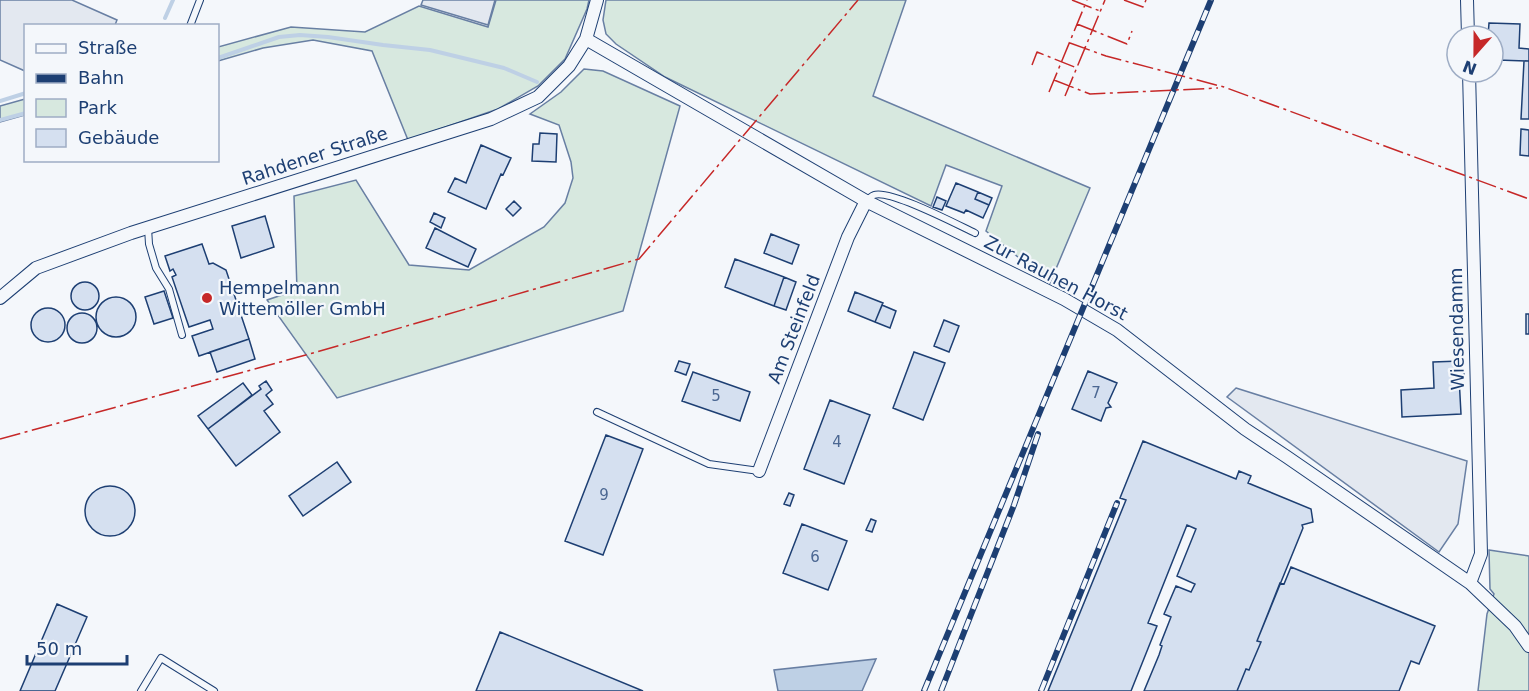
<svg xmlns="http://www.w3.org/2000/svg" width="1529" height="691" font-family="'DejaVu Sans',sans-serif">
  <rect width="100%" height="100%" fill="#f4f7fb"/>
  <path fill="#d7e8df" stroke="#687fa3" stroke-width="1.5" d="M496 0H589L587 9 565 59 538 86 498 109 408 140 372 51 313 40 263 48 218 61V47L291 27 365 32 419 6 488 27Z
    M606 0H906L873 96 1090 188 1050 283 986 231 1002 186 946 165 931 206 665 77 616 44 606 34 603 20Z
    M584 69 603 71 680 106 623 311 337 398 267 300 297 290 294 196 356 180 409 265 469 270 544 227 565 203 573 178 571 162 559 125 530 114 561 92Z
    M25 99V115L0 122V106Z
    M1489 550 1529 556V691H1478L1487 614 1494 594 1490 589Z"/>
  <path fill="#e3e8f0" stroke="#687fa3" stroke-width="1.5" d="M0 0H72L117 20 115 25 26 26 25 71 0 60Z
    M423 0H495L488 25 421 5Z
    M1236 388 1467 461 1458 524 1439 552 1227 397Z"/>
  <path fill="#bed0e5" stroke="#687fa3" stroke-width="1.5" d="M876 659 862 691H778L774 670Z"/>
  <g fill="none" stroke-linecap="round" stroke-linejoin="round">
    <path stroke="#bed0e5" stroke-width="4" d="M165 18 173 0
      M218 58 279 37 300 35 328 37 383 45 430 50 504 68 537 82
      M0 101 26 93
      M0 120 26 113"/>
  </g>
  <path fill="#d5e0f0" stroke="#1d3f73" stroke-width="1.5" d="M1489 23 1520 24 1519 48 1529 49V61L1498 60V68H1493V36H1488Z
    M1524 61H1529V119H1521Z
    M1521 129 1529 130V156L1520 155Z
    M540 133 557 134 556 162 532 161 533 144H539Z
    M481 145 511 158 503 175 501 174 486 209 448 192 455 178 466 183Z
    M956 183 978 192 975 199 989 205 983 218 966 210 964 213 946 206Z
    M978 192 992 198 989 205 975 199Z
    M937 197 946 201 942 210 933 207Z
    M514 201 521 208 513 216 506 209Z
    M434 213 445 218 441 228 430 222Z
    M265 216 274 247 241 258 232 226Z
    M435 228 476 249 468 267 426 248Z
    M771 234 799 245 792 264 764 253Z
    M202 244 209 264 213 263 226 270 249 339 199 356 192 336 213 329 210 320 189 327 172 277 176 275 173 269 170 271 165 256Z
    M735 259 784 277 774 306 725 287Z
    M784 277 796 282 786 310 774 306Z
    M71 296a14 14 0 1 1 28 0a14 14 0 1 1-28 0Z
    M164 291 173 318 154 324 145 297Z
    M855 292 883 303 875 322 848 311Z
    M96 317a20 20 0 1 1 40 0a20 20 0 1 1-40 0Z
    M882 305 896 311 890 328 875 322Z
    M31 325a17 17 0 1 1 34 0a17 17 0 1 1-34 0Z
    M67 328a15 15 0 1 1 30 0a15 15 0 1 1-30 0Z
    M1526 314H1529V334H1526Z
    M944 320 959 326 949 352 934 346Z
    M249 339 255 359 217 372 210 352Z
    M914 352 945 363 923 420 893 408Z
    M679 361 690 364 686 375 675 371Z
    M1460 361V371H1464V377H1459L1461 414 1402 417 1401 390 1434 388 1433 362Z
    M1088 371 1117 383 1108 403 1111 407 1106 408 1101 421 1072 409Z
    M693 372 750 392 740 421 682 401Z
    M266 381 272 390 266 395 273 404 264 411 280 432 236 466 208 429 261 389 259 386Z
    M243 383 252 395 208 429 198 416Z
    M830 400 870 415 844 484 804 469Z
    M606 435 643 449 603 555 565 541Z
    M1143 441 1236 479 1239 471 1251 476 1248 483 1311 509 1313 522 1302 525 1303 528 1257 641 1261 642 1249 670 1246 669 1237 691H1144L1159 655 1162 646 1160 645 1171 617 1164 614 1176 586 1191 592 1195 584 1177 576 1196 529 1187 525 1148 623 1157 626 1131 691H1048L1126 500 1120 498Z
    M337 462 351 482 303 516 289 496Z
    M85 511a25 25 0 1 1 50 0a25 25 0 1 1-50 0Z
    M789 493 794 495 790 506 784 504Z
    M871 519 876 521 872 532 866 530Z
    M802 524 847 541 828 590 783 573Z
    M1291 567 1435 626 1419 664 1411 661 1399 691H1237L1246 669 1249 670 1261 642 1257 641 1280 583 1284 584Z
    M57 604 87 617 55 691H20Z
    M500 632 643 691H476Z"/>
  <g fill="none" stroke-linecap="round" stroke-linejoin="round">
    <g stroke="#1d3f73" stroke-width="8">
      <path id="lane" d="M190 26 200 0
        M866 200C869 199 871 196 874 195 890 189 958 225 975 233
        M148 228 149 244 156 268 169 289 182 335
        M597 412 709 464 759 471
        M141 691 161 658 214 691"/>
    </g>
    <g stroke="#1d3f73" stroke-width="14">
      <path id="street" d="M1467 0 1468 36
        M586 39 866 201 1064 299 1117 330 1245 429 1287 457 1470 583 1515 626 1529 646
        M1469 72 1481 554 1470 583
        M0 298 36 268 131 233 491 119 538 97 569 66 586 39 597 0
        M759 471 848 237 866 201"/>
    </g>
    <use href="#lane" stroke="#f4f7fb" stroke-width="6"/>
    <use href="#street" stroke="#f4f7fb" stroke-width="12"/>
    <g stroke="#1d3f73" stroke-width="6">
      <path id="rail" d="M924 691 1211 0
        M941 691 1014 505 1038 434
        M1041 691 1117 503"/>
    </g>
    <use href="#rail" stroke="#f4f7fb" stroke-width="4" stroke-dasharray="11" stroke-linecap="butt"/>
    <path stroke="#c62828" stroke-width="1.5" stroke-dasharray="21 4.5 3 4.5" stroke-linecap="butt" d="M1072 0 1100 11
      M1124 0 1143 7 1146 0
      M1077 24 1127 44 1132 31
      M1070 43 1106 56 1224 87 1529 199
      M1032 65 1037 52 1077 68
      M1054 80 1090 94 1218 88
      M1049 92 1087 0
      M1065 96 1105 0
      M0 439 313 353 639 259 858 0"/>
  </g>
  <circle fill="#c62828" stroke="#f4f7fb" stroke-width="2" cx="207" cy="298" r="6"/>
  <g text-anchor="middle" stroke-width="4.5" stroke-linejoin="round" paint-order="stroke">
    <g font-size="15" fill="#4b6792">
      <text x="1096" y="398">7</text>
      <text x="716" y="401">5</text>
      <text x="837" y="447">4</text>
      <text x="604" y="500">9</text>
      <text x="815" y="562">6</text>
    </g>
    <g font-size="18" fill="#1d3f73" stroke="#f4f7fb">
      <text transform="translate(315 156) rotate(-18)" y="6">Rahdener Straße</text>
      <text transform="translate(1056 278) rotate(28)" y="6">Zur Rauhen Horst</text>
      <text transform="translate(794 329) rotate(-69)" y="6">Am Steinfeld</text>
      <text transform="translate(1457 329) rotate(-91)" y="6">Wiesendamm</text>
    </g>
    <g font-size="18" fill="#1d3f73" stroke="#f4f7fb" text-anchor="start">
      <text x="219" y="294">Hempelmann<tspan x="219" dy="21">Wittemöller GmbH</tspan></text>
    </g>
  </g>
  <rect x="24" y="24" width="195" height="138" fill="#f4f7fb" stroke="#9eadc5" stroke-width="1.5"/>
  <rect x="36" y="44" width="30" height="9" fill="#f4f7fb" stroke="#9eadc5" stroke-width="1.5"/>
  <text x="78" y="54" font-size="18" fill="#1d3f73">Straße</text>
  <rect x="36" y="74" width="30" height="9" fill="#1d3f73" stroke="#9eadc5" stroke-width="1.5"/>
  <text x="78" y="84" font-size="18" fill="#1d3f73">Bahn</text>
  <rect x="36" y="99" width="30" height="18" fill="#d7e8df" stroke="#9eadc5" stroke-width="1.5"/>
  <text x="78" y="114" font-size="18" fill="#1d3f73">Park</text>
  <rect x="36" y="129" width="30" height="18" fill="#d5e0f0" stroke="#9eadc5" stroke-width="1.5"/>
  <text x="78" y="144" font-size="18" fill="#1d3f73">Gebäude</text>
  <g transform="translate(1475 54) rotate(201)"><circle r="28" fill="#f4f7fb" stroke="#9eadc5" stroke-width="1.5"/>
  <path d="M0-4.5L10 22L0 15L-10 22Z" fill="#c62828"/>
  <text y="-9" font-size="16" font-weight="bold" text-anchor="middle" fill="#1d3f73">N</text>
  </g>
  <path d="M27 655v9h100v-9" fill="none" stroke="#1d3f73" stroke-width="3"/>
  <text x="36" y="655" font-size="18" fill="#1d3f73" stroke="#f4f7fb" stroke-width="4.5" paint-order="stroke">50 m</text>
</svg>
